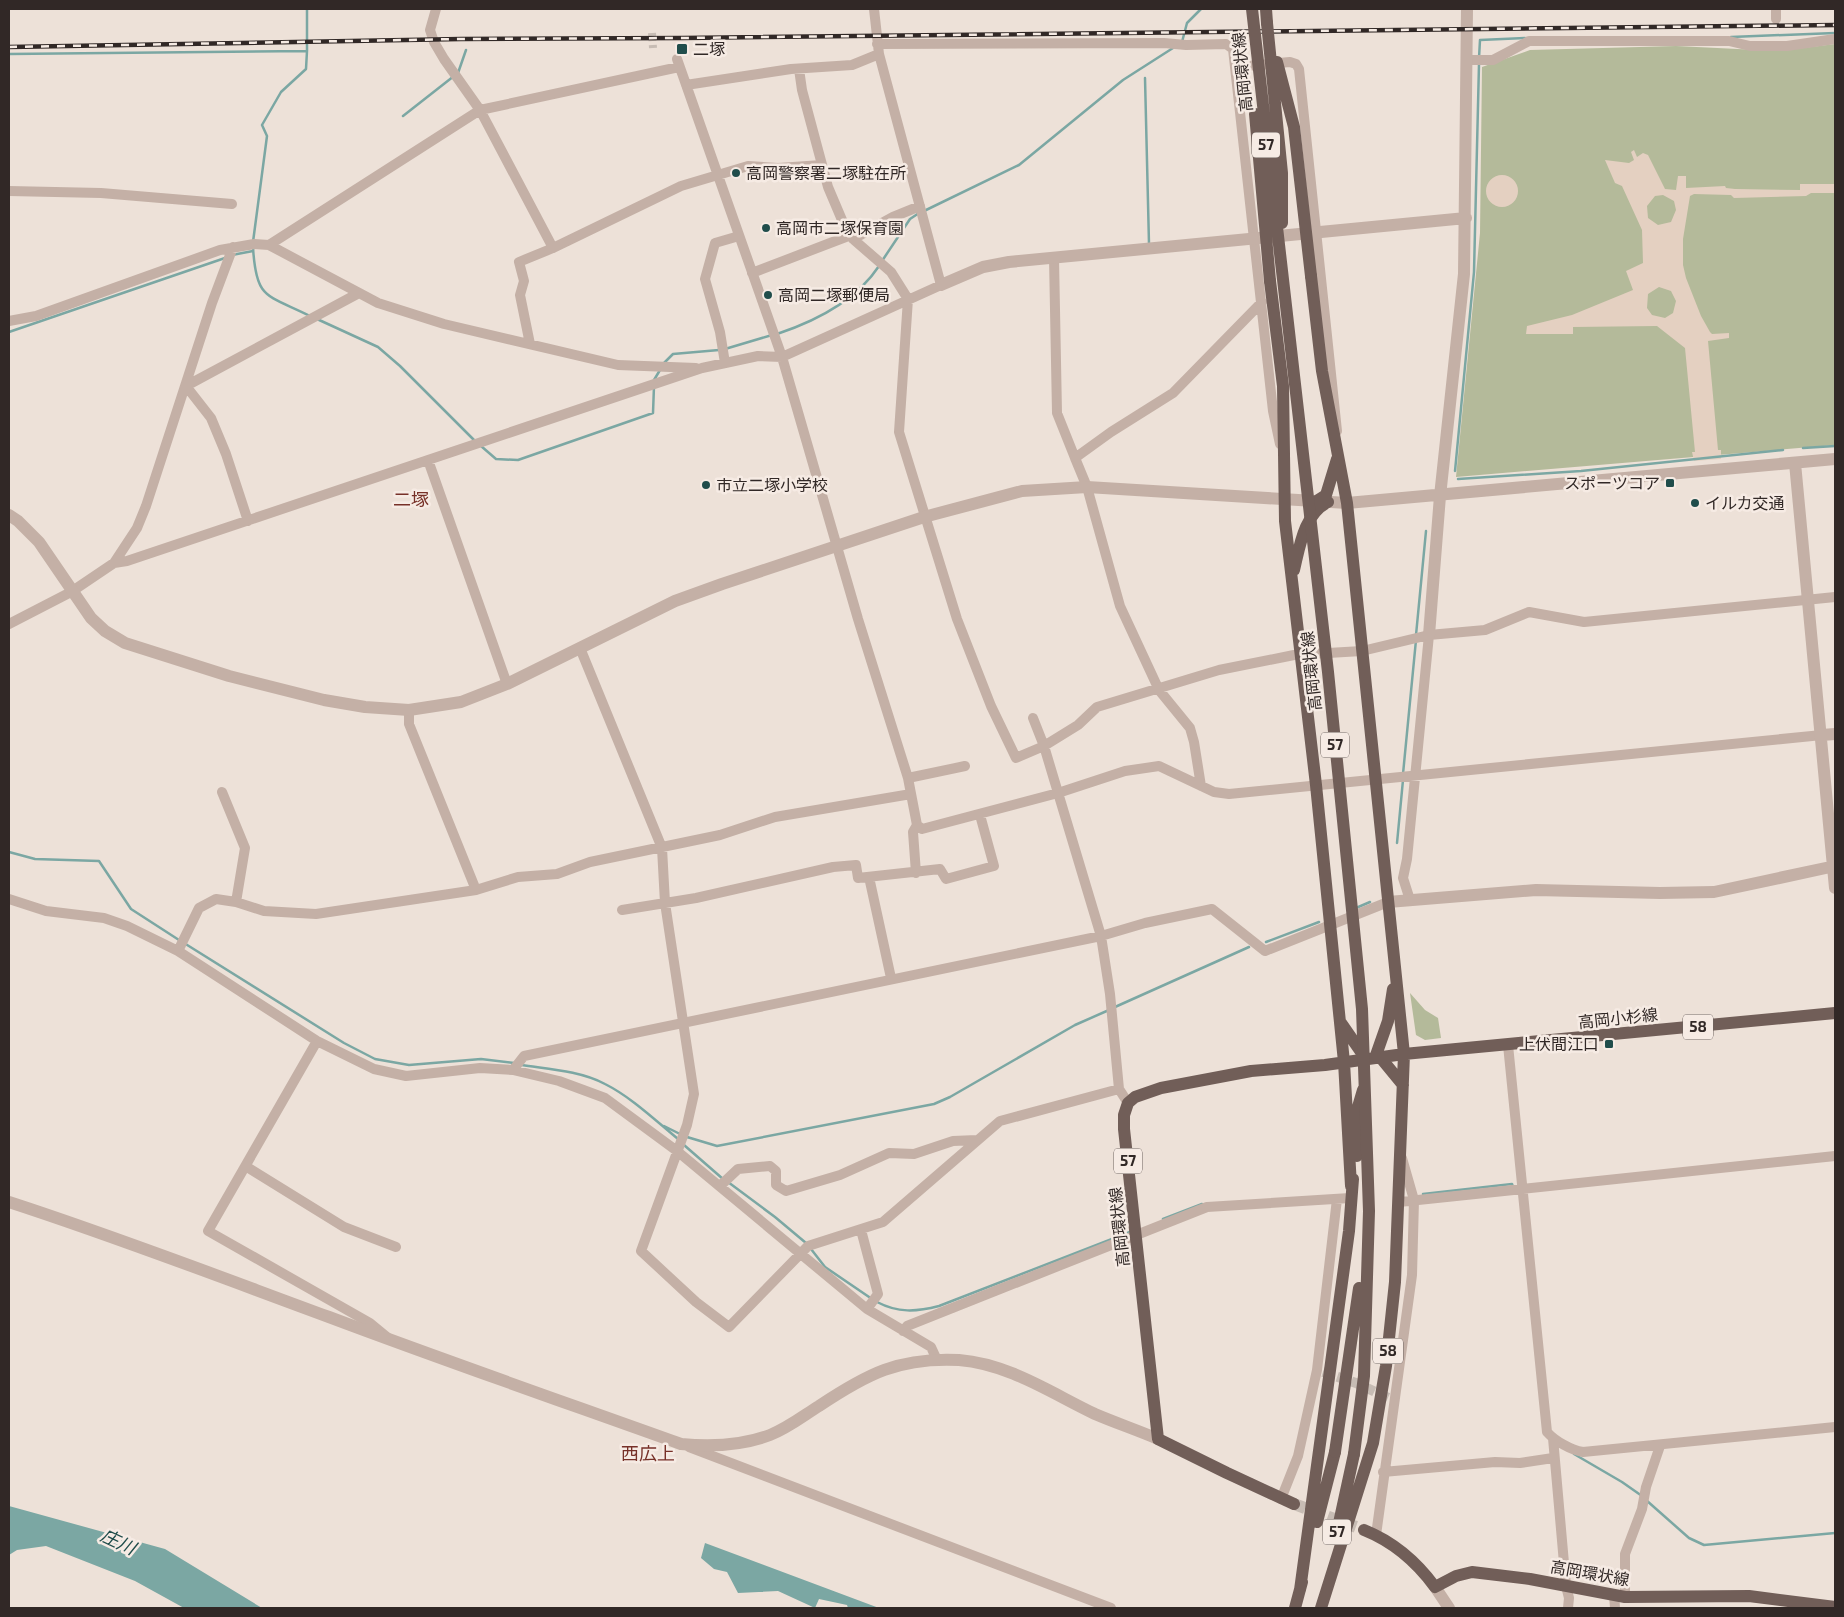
<svg xmlns="http://www.w3.org/2000/svg" width="1844" height="1617" font-family="'Exo 2','Noto Sans JP',sans-serif">
  <rect width="100%" height="100%" fill="#ede1d8"/>
  <path fill="#b4ba9a" d="M1835 44V445L1456 477 1480 233 1482 67 1530 50 1676 46 1779 51Z
    M1410 993 1425 1010 1438 1018 1441 1038 1425 1040 1416 1035Z"/>
  <path fill="#e4d0c1" fill-rule="evenodd" d="M1634 150 1637 157 1643 153 1648 155 1665 189 1676 190 1678 176H1686V188L1725 186 1726 188 1735 189 1800 190V184H1835V193H1811L1806 196 1734 198 1731 195 1694 194 1690 196 1683 239V265L1686 278 1701 316 1710 332 1712 334 1729 333V338L1708 341 1718 450H1721V459L1694 461 1692 452H1695L1685 348 1657 326 1573 327V334H1526L1527 326 1572 315 1633 290 1626 271 1643 263 1642 230 1622 186 1615 183 1605 160 1629 163 1634 160 1631 152ZM1663 195 1674 201 1676 210 1671 222 1658 225 1648 218 1647 206 1655 196ZM1659 287 1671 291 1676 301 1673 313 1665 318 1652 315 1647 308 1648 294Z
    M1486 191a16 16 0 1 1 32 0a16 16 0 1 1-32 0Z"/>
  <path fill="#7ba7a3" d="M9 1506 165 1549 262 1608H184L135 1581 46 1546 17 1550 9 1555Z
    M705 1543 879 1608H848L847 1605 819 1599 815 1608 778 1591 738 1593 727 1572 714 1569 701 1558Z"/>
  <g fill="none" stroke-linecap="round" stroke-linejoin="round">
    <path stroke="#7ba7a3" stroke-width="2.5" d="M307 9V51
      M1731 37 1835 33
      M1182 42 1187 23 1201 9
      M9 54 307 51 306 69 281 92 262 125 267 136 253 242
      M1479 58 1480 40 1525 38
      M458 73 466 50
      M1145 78 1149 244
      M403 116 454 76
      M924 211 1019 165 1123 80 1173 48
      M253 247C256 300 266 294 310 316
      M232 255 253 251
      M882 261 910 219 919 213
      M317 319 378 347 400 366 475 441
      M9 332 225 258
      M777 334C816 321 856 301 879 266
      M725 349 772 335
      M664 363 673 354 719 350
      M654 380 660 370
      M481 446 496 459 518 460 653 413 654 386
      M1803 448 1835 446
      M1455 471 1474 272 1479 64
      M1458 479 1581 471 1783 450
      M1416 635 1426 531
      M1403 774 1416 640
      M1397 843 1403 780
      M9 852 35 859 99 861 131 909 179 940
      M1356 908 1370 902
      M1266 942 1319 922
      M184 943 344 1043 375 1059 409 1065 481 1059 514 1063
      M1115 1007 1249 947
      M522 1065C548 1069 581 1071 605 1084 631 1097 655 1120 678 1139
      M664 1126 682 1135
      M687 1137 717 1146 934 1104 950 1097 1075 1025 1109 1010
      M684 1145 723 1179
      M728 1182 775 1217 806 1243
      M1423 1194 1512 1184 1513 1187
      M1163 1219 1202 1204
      M811 1249 825 1267 872 1299
      M877 1302C898 1313 916 1312 939 1306L1130 1232
      M1574 1454 1622 1482 1642 1496
      M1646 1500 1689 1538 1704 1545 1835 1533"/>
    <path stroke="#c7bcb4" stroke-width="8" stroke-dasharray="8 4" stroke-linecap="butt" d="M652 33 653 48"/>
    <path stroke="#c7bcb4" stroke-width="10" stroke-dasharray="10 5" stroke-linecap="butt" d="M1323 1372 1356 1383 1395 1401"/>
    <path stroke="#c7bcb4" stroke-width="12" stroke-dasharray="12 6" stroke-linecap="butt" d="M1294 1504 1364 1530"/>
    <path stroke="#c4b0a6" stroke-width="10" d="M436 9 430 30 434 42 444 59 480 110 553 248
      M1776 9V19
      M877 44 1164 43 1186 45 1226 44 1233 49 1273 411 1280 444
      M677 59 782 357 858 619 908 778 917 825 922 829 1058 793 1125 771 1159 766 1214 792 1229 794 1822 735
      M1468 60H1493L1529 41H1729L1750 46H1787L1835 39
      M1236 67 1290 62 1296 64 1299 69 1337 431
      M799 69 802 90 828 187 842 220 853 239 891 272 908 299 899 432 957 619 991 706 1016 758 1044 746 1078 725 1097 707 1219 670 1294 655 1362 651 1429 635 1485 630 1529 612 1584 622 1835 597
      M686 85 791 69 852 65 879 54
      M9 191 101 193 232 204
      M853 239 893 217 920 206
      M269 245 480 110 679 67
      M1054 258 1057 413 1075 458
      M752 273 851 235
      M9 321 36 316 220 250 254 244 269 245 378 303 444 324 618 365 696 368
      M530 344 520 295 524 281 519 262 553 248 681 186 748 166 778 168 822 165
      M725 363 720 332 705 279 715 243 739 236
      M428 460 507 684
      M248 521 226 454 211 418 186 386 359 293
      M114 563 137 528 146 506 212 303 233 247
      M9 624 71 592 114 563 127 561 702 368 758 356 782 357 941 285 879 54 874 9
      M580 648 662 848 665 903 694 1094 687 1125 641 1251 696 1302 729 1327 808 1246 883 1222 1000 1121 1119 1089
      M409 710V724L476 890
      M1033 718 1044 746 1101 936 1110 994 1119 1089 1128 1103
      M908 778 965 766
      M1201 786 1194 742 1190 728 1159 690 1120 606 1087 487 1075 458 1111 432 1173 393 1262 302
      M222 792 245 848 236 902
      M916 873 913 832 917 825
      M869 877 891 978
      M9 899 46 911 104 918 127 926 178 951 317 1041 374 1069 406 1076 480 1068 513 1070 559 1081 605 1098 677 1151 867 1309 931 1347 937 1360
      M1410 900 1403 878 1407 859 1429 635
      M622 910 696 898 833 867 856 865 858 878 940 869 946 879 994 866 980 815
      M178 951 199 908 216 899 236 902 264 911 316 914 476 890 518 877 557 874 590 862 720 835 775 817 911 794
      M317 1041 208 1231 370 1323 387 1337
      M1508 1045 1547 1432C1555 1441 1571 1450 1583 1452L1835 1427
      M513 1070 524 1056 1101 936 1145 923 1212 909 1265 951 1388 902
      M247 1167 344 1227 396 1247
      M720 1186 738 1169 770 1166 776 1171V1185L786 1191 840 1175 889 1153 914 1154 953 1141 977 1140
      M1399 1202 1835 1156
      M861 1230 878 1294 867 1309
      M903 1331 907 1326 1207 1207 1350 1198
      M1553 1438 1566 1586 1569 1598 1568 1608
      M689 1447 1111 1608
      M1383 1472 1495 1462 1520 1463 1553 1458
      M1281 1499 1298 1456 1317 1370 1337 1199
      M1376 1535 1412 1275 1414 1200 1402 1158
      M1614 1595 1615 1608
      M1625 1597V1554L1642 1509 1646 1487 1660 1446"/>
    <path stroke="#c4b0a6" stroke-width="12" d="M941 285 983 267 1009 262 1466 218
      M1795 463 1835 888
      M9 515 18 521 39 542 91 618 105 631 125 643 229 676 324 700 365 707 409 710 461 702 507 684 675 601 722 584 924 517 1022 491 1087 487 1347 503 1835 459
      M1429 635 1440 496 1464 274 1467 9
      M1822 735 1835 734
      M1388 902 1536 890 1660 893 1714 892 1835 866
      M9 1202C117 1237 223 1278 329 1317 446 1361 564 1402 681 1444 712 1447 741 1446 770 1435 788 1428 803 1416 819 1406 867 1374 899 1357 959 1360 1009 1364 1051 1393 1095 1414 1116 1423 1137 1430 1158 1439
      M1435 1587 1449 1608"/>
    <path stroke="#715e58" stroke-width="12" d="M1266 9 1267 23
      M1311 276 1322 371 1347 503 1404 1054 1395 1282 1386 1366 1373 1443 1321 1608
      M1270 281 1283 386 1285 521 1316 785 1344 1062 1351 1186
      M1315 502 1326 495 1337 459
      M1294 570C1300 545 1304 514 1328 502
      M1341 1023 1366 1059
      M1380 1057 1403 1085
      M1375 1058 1388 1021 1393 989
      M1357 1156 1358 1107 1363 1090
      M1294 1504 1227 1473 1158 1439 1124 1129V1115L1128 1103 1135 1097 1161 1088 1251 1071 1325 1065 1404 1054 1835 1013
      M1317 1522 1335 1452
      M1339 1523 1354 1454
      M1364 1530C1394 1542 1416 1561 1435 1587L1456 1576 1472 1572 1530 1579 1625 1597 1749 1596 1835 1607
      M1300 1590 1349 1231 1353 1179
      M1295 1608 1302 1582"/>
    <g stroke="#312826" stroke-width="4.5">
      <path id="rail" d="M9 47 461 39 683 38 1835 25"/>
    </g>
    <use href="#rail" stroke="#f6ebe4" stroke-width="2.5" stroke-dasharray="8" stroke-linecap="butt"/>
    <path stroke="#715e58" stroke-width="12" d="M1252 9 1328 672 1362 1009 1369 1211 1364 1376 1354 1454
      M1267 23 1282 173V223
      M1277 62 1294 127 1311 276
      M1255 114 1270 281
      M1335 1452 1359 1288"/>
  </g>
  <g fill="#204d4b" stroke="#f6ebe4" stroke-width="2">
    <rect x="676" y="43" width="12" height="12" rx="2.5"/>
    <circle cx="736" cy="173" r="5"/>
    <circle cx="766" cy="228" r="5"/>
    <circle cx="768" cy="295" r="5"/>
    <rect x="1665" y="478" width="10" height="10" rx="2.5"/>
    <circle cx="706" cy="485" r="5"/>
    <circle cx="1695" cy="503" r="5"/>
    <rect x="1604" y="1039" width="10" height="10" rx="2.5"/>
  </g>
  <g text-anchor="middle" stroke-width="5" stroke-linejoin="round" paint-order="stroke">
    <g fill="#f6ebe4" stroke="#6c625f" stroke-width="1">
      <rect x="1252" y="132.5" width="28" height="25" rx="4"/>
      <rect x="1321" y="732.5" width="28" height="25" rx="4"/>
      <rect x="1683" y="1014.5" width="30" height="25" rx="4"/>
      <rect x="1114" y="1148.5" width="28" height="25" rx="4"/>
      <rect x="1373" y="1338.5" width="30" height="25" rx="4"/>
      <rect x="1323" y="1519.5" width="28" height="25" rx="4"/>
    </g>
    <g font-size="15" font-weight="bold" fill="#312826">
      <text x="1266" y="150">57</text>
      <text x="1335" y="750">57</text>
      <text x="1698" y="1032">58</text>
      <text x="1128" y="1166">57</text>
      <text x="1388" y="1356">58</text>
      <text x="1337" y="1537">57</text>
    </g>
    <g font-size="16" fill="#312826" stroke="#f6ebe4" text-anchor="start">
      <text x="693" y="55">二塚</text>
      <text x="746" y="179">高岡警察署二塚駐在所</text>
      <text x="776" y="234">高岡市二塚保育園</text>
      <text x="778" y="301">高岡二塚郵便局</text>
      <text x="1660" y="489" text-anchor="end">スポーツコア</text>
      <text x="716" y="491">市立二塚小学校</text>
      <text x="1705" y="509">イルカ交通</text>
      <text x="1599" y="1050" text-anchor="end">上伏間江口</text>
    </g>
    <g font-size="16" fill="#312826" stroke="#f6ebe4">
      <text transform="translate(1242 72) rotate(-96)" y="6">高岡環状線</text>
      <text transform="translate(1311 671) rotate(-96)" y="6">高岡環状線</text>
      <text transform="translate(1618 1018) rotate(-6)" y="6">高岡小杉線</text>
      <text transform="translate(1119 1227) rotate(-96)" y="6">高岡環状線</text>
      <text transform="translate(1590 1573) rotate(10)" y="6">高岡環状線</text>
    </g>
    <g font-size="18" fill="#773128" stroke="#f6ebe4">
      <text x="411" y="506">二塚</text>
      <text x="648" y="1460">西広上</text>
    </g>
    <g font-size="18" font-style="italic" fill="#204d4b" stroke="#f6ebe4">
      <text transform="translate(118 1542) rotate(25)" y="6">庄川</text>
    </g>
  </g>
  <rect width="1844" height="1617" fill="none" stroke="#312826" stroke-width="20"/>
</svg>
